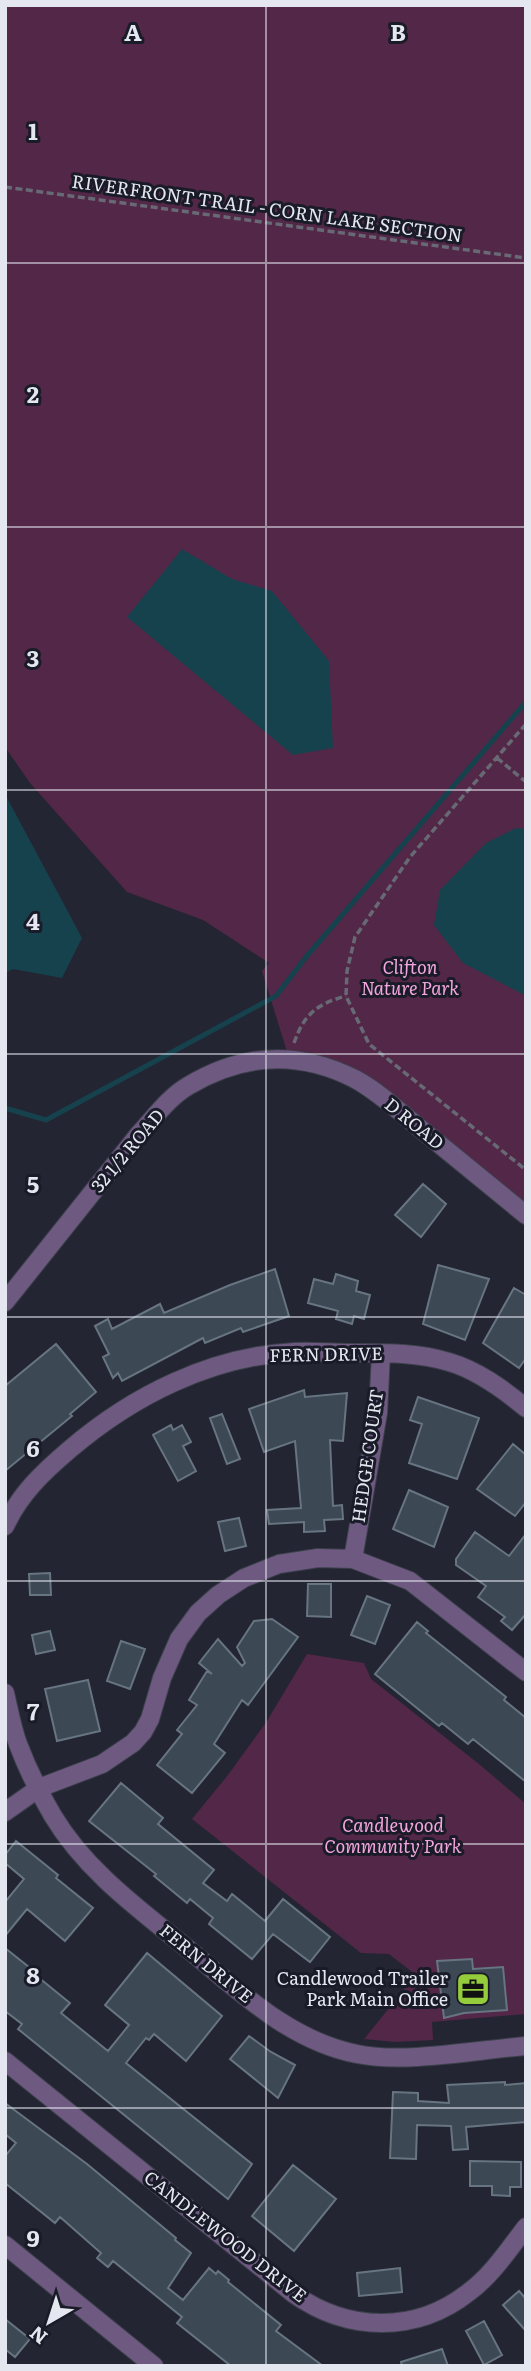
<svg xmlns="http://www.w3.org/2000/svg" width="531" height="2371" font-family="Literata,serif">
  <rect width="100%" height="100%" fill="#232532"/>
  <path fill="#532747" d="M5 5H526V1215L384 1100 289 1058 262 971 269 963 203 920 127 892 30 783 5 747Z
    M307 1654 364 1663 371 1679 479 1764 526 1804V2014L432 2022 433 2040 395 2042 364 2039 416 1975 389 1954 361 1953 192 1819 228 1775 267 1721Z"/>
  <path fill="#16424e" d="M182 549 232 579 272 591 329 661 333 748 293 755 127 617Z
    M5 794 82 938 62 978 13 969 5 973Z
    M516 828 526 829V996L463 963 434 925 440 890 486 843Z"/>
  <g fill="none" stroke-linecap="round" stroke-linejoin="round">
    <path stroke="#16424e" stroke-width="5" d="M5 1108 46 1120 276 996 306 957 526 702"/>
  </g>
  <path fill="#3c4854" stroke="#677481" stroke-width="2" d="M423 1184 446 1204 421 1237 395 1215Z
    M438 1265 489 1279 465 1340 423 1324Z
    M275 1269 289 1316 243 1332 241 1328 205 1343 203 1338 122 1381 118 1373 113 1378 103 1357 109 1354 95 1326 108 1319 112 1329 160 1304 164 1313 230 1285Z
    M336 1274 358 1281 356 1291 370 1295 364 1319 354 1316 352 1324 336 1319 338 1311 308 1303 314 1279 333 1284Z
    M514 1288 526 1295V1358L519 1368 483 1343Z
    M56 1344 96 1392 70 1414 72 1416 5 1471V1386Z
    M304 1390 305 1397 347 1393 343 1441 330 1440 333 1506 342 1505 343 1519 324 1520 325 1531 304 1532V1522L269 1524 267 1510 301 1508 295 1441 264 1452 249 1409Z
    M418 1397 479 1418 457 1479 409 1463 422 1424 410 1420Z
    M222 1414 240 1459 227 1464 210 1418Z
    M171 1425 173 1430 182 1425 191 1442 183 1446 196 1471 178 1481 153 1435Z
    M513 1444 526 1455V1502L515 1516 477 1489Z
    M409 1490 448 1507 434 1547 393 1529Z
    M239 1518 246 1546 225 1551 218 1522Z
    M475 1532 509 1556 526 1534V1614L512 1630 501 1621 505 1617 478 1597 486 1586 456 1565V1559Z
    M50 1573 51 1595H30L29 1574Z
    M308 1584H331V1617L307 1616Z
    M367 1596 390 1605 375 1644 351 1635Z
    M272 1619 298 1637 248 1705 242 1700 214 1744 225 1753 192 1793 157 1765 182 1734 177 1730 197 1705 189 1700 207 1671 212 1674 199 1663 218 1639 242 1666 245 1663 237 1647 254 1621Z
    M417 1622 428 1631 426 1633 506 1697 504 1700 526 1718V1782L473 1739 468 1744 442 1723 439 1726 375 1674Z
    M50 1631 55 1650 36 1654 32 1635Z
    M121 1641 145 1649 130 1689 107 1681Z
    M88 1680 100 1731 57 1741 45 1689Z
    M121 1783 163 1818 158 1824 214 1870 203 1883 227 1901 232 1894 265 1921 283 1899 330 1937 310 1962 273 1934 252 1959 209 1924 213 1918 190 1899 187 1903 154 1876 156 1874 89 1821Z
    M16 1841 58 1875 56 1878 93 1908 65 1941 27 1909 5 1936V1902L24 1879 5 1863V1855Z
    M5 1948 39 1975 38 1977 70 2003 61 2013 108 2051 129 2025 105 2005 147 1953 222 2016 186 2061 154 2034 149 2040 146 2038 126 2063 252 2164 228 2199 18 2029 22 2024 5 2011Z
    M472 1959 473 1969 503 1967 507 2010 464 2013 444 2018 437 1961Z
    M249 2036 271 2052 295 2065 278 2098 230 2059Z
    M505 2082V2085L526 2083V2122L466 2127 468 2149 453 2150 451 2126 417 2125 416 2159 390 2158 393 2092 418 2093V2101L449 2103 447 2085Z
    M5 2103 87 2164 176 2238 175 2240 191 2253 168 2288 183 2300 209 2268 216 2274 218 2271 229 2280 228 2282 281 2325 276 2331 323 2366H231L177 2323 182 2317 113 2261 108 2267 97 2258 101 2253 60 2217 55 2223 5 2183V2156L16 2143 5 2134Z
    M470 2161 521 2162V2187H510V2196L492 2195V2186H470Z
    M293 2165 336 2199 294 2251 252 2216Z
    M400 2268 402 2292 359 2296 357 2273Z
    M519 2291 526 2299V2331L503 2305Z
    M5 2319 30 2339 15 2357 5 2349Z
    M484 2321 502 2355 484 2365 466 2331Z
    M442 2349 448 2366H402L401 2362Z"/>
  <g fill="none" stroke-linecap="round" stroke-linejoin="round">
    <g stroke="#3e404d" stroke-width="20">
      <path id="minor" d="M5 1526C20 1494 42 1473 69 1450 132 1396 211 1356 295 1352 312 1351 330 1353 348 1353 382 1353 416 1352 449 1362 477 1370 503 1389 526 1408
        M353 1559 378 1413 381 1353
        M5 1693C9 1710 12 1728 18 1744 27 1768 40 1794 53 1816 86 1871 139 1909 188 1949 239 1991 290 2041 357 2054 404 2064 476 2050 526 2046
        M5 1812 39 1788 102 1764 133 1743 143 1732 150 1719 162 1678 179 1639 198 1613 218 1595 244 1578 279 1564 318 1558 353 1559 410 1581 526 1672
        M5 2061 294 2294C348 2332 416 2334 469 2292 492 2275 509 2249 526 2227"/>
    </g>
    <g stroke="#3e404d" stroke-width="20">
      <path id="tertiary" d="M5 1302 139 1134C154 1118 169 1097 188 1086 243 1053 298 1050 355 1079 381 1093 404 1116 427 1134 460 1161 493 1188 526 1215
        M5 2245 154 2366"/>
    </g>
    <path stroke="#676975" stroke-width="3.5" stroke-dasharray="7 3.5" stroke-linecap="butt" d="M5 187 526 258
      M526 724 410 857 355 937 347 971 346 996 369 1044 526 1170
      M497 758 526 782
      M294 1043C304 1014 317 1004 346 996"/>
    <use href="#minor" stroke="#6e5a81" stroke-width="18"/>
    <use href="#tertiary" stroke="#6e5a81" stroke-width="18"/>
  </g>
  <path fill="none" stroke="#e5e7f0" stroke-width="2" stroke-opacity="0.55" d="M266 5V2366M5 263H526M5 527H526M5 790H526M5 1054H526M5 1317H526M5 1581H526M5 1844H526M5 2108H526"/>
  <defs>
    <g id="office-square" transform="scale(1.75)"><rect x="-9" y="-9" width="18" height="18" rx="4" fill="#94cc3c" stroke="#1a1b28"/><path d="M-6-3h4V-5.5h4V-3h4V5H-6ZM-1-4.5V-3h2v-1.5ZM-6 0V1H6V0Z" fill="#111"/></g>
  </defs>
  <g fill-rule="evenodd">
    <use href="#office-square" x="473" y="1989"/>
  </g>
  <g text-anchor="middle" stroke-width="6" stroke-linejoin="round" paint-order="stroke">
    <g font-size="18" fill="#e5e7f0" stroke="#1a1b28">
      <text transform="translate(267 209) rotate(8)" y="6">RIVERFRONT TRAIL - CORN LAKE SECTION</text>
      <text transform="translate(414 1124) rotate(39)" y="6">D ROAD</text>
      <text transform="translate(128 1151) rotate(-50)" y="6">32 1/2 ROAD</text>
      <text transform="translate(326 1355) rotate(-1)" y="6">FERN DRIVE</text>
      <text transform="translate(368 1456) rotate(-82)" y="6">HEDGE COURT</text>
      <text transform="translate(206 1964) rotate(39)" y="6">FERN DRIVE</text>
      <text transform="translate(225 2237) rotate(38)" y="6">CANDLEWOOD DRIVE</text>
    </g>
    <g font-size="18" font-style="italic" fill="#f3a5dd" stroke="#1a1b28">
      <text x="410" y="974">Clifton<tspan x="410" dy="21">Nature Park</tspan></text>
      <text x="393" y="1832">Candlewood<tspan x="393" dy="21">Community Park</tspan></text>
    </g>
    <g font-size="18" fill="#e5e7f0" stroke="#1a1b28" text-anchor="end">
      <text x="448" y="1985">Candlewood Trailer<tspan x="448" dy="21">Park Main Office</tspan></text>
    </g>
  </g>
  <g font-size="23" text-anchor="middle" font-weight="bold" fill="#e5e7f0" stroke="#1a1b28" stroke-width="6" stroke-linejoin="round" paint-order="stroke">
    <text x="133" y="41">A</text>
    <text x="398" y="41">B</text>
    <text x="33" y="140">1</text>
    <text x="33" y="403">2</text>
    <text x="33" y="667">3</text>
    <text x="33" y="930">4</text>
    <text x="33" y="1193">5</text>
    <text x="33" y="1457">6</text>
    <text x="33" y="1720">7</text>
    <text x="33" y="1984">8</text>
    <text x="33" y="2247">9</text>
  </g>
  <rect width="531" height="2371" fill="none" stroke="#e5e7f0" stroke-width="14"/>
  <g transform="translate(49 2322) rotate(219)" stroke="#1a1b28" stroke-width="5" paint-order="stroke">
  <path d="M0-5L12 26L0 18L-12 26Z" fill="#e5e7f0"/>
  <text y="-10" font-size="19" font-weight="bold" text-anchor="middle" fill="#e5e7f0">N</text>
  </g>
</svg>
